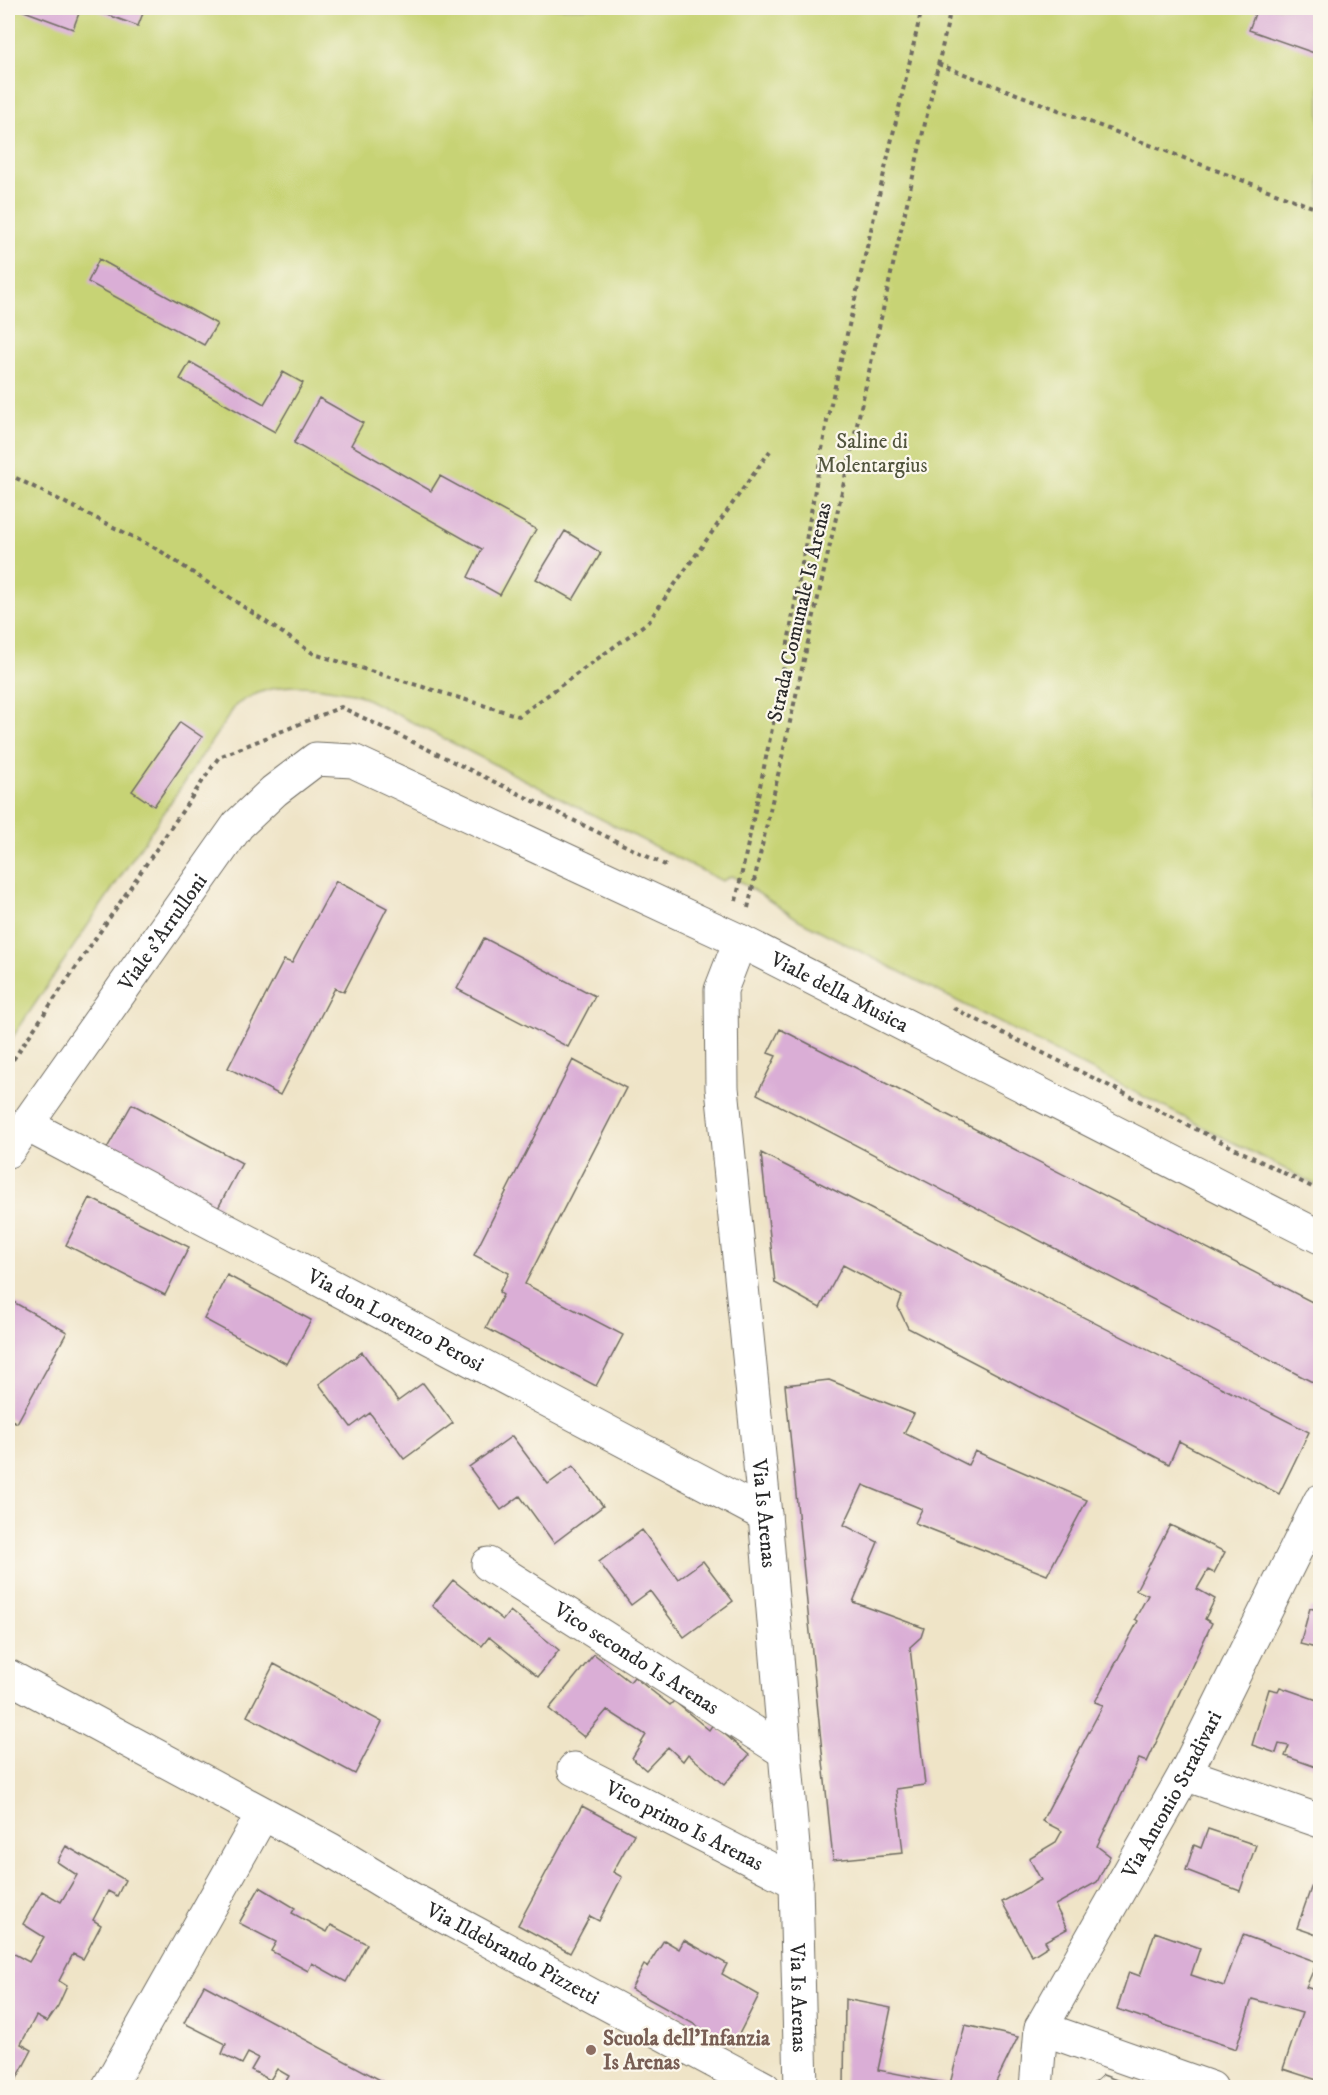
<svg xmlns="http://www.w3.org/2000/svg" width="1328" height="2095" font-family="'IM FELL DW Pica',serif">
  <rect width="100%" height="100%" fill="#fbf7ec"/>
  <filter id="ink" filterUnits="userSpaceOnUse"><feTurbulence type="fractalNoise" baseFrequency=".0167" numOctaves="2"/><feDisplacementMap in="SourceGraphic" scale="12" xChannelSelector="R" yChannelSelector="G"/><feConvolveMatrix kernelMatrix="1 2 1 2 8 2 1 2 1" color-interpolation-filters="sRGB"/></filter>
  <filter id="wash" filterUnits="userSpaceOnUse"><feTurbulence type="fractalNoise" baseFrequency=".008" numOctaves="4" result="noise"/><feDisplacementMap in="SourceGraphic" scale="24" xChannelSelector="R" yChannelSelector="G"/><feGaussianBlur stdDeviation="1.35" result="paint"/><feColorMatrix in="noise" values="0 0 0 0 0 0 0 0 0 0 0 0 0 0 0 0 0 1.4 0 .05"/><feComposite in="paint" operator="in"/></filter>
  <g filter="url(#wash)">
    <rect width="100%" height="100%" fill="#efe4c7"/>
    <path fill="#c7d375" stroke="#797f50" stroke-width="1.5" d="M8 8H1320V1187L799 920 732 876 722 881 357 694C311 686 276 677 236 705L8 1044Z"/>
    <g id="blocks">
      <path fill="#daaed6" d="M16 8H81L73 29Z
        M89 8H145L138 26Z
        M1257 8H1320V44L1317 54 1249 30Z
        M99 259 217 324 204 345 88 282Z
        M190 362 264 404 283 372 303 383 275 432 180 379Z
        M319 398 363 423 351 445 431 491 440 476 536 529 500 595 468 577 482 549 294 443Z
        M565 531 601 553 573 600 536 579Z
        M180 722 202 737 154 806 132 791Z
        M336 881 387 908 344 992 335 988 280 1095 228 1068 284 960 292 963Z
        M484 938 595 996 568 1047 457 989Z
        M780 1029 1320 1306V1386L757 1094 776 1056 768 1053Z
        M573 1060 626 1088 525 1284 623 1335 596 1386 486 1328 503 1295 499 1292 509 1273 474 1255Z
        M132 1104 242 1163 217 1210 106 1150Z
        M761 1153 1309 1432 1279 1494 1179 1441 1169 1464 908 1328 898 1307 902 1296 843 1265 820 1308 775 1283Z
        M90 1198 189 1247 165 1295 66 1245Z
        M227 1275 311 1320 287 1364 204 1319Z
        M8 1299 67 1332 17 1423 8 1418Z
        M362 1352 398 1401 423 1383 453 1423 404 1459 370 1413 351 1427 319 1384Z
        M829 1380 914 1414 904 1433 968 1465 975 1451 1087 1500 1047 1575 915 1523 922 1509 863 1485 844 1525 878 1542 853 1602 924 1628 921 1637 910 1647 925 1785 896 1789 903 1853 833 1860 785 1385Z
        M512 1436 548 1484 573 1466 603 1506 554 1543 520 1496 501 1510 469 1467Z
        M1170 1525 1225 1552 1214 1573 1208 1570 1197 1589 1215 1599 1205 1619 1212 1623 1147 1762 1139 1759 1097 1846 1110 1856 1097 1882 1055 1905 1067 1929 1045 1941 1048 1946 1032 1956 1002 1902 1041 1880 1029 1858 1056 1842 1062 1831 1042 1821 1103 1705 1095 1702 1138 1621 1135 1619 1148 1595 1136 1590Z
        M642 1530 678 1579 703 1561 733 1601 684 1637 650 1591 631 1605 599 1562Z
        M453 1580 503 1620 510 1611 559 1650 538 1677 489 1637 482 1646 432 1606Z
        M1310 1608 1320 1611V1649L1300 1644Z
        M594 1654 630 1682 634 1677 670 1705 674 1701 709 1730 713 1724 749 1755 724 1785 688 1754 683 1761 668 1747 646 1770 632 1758 646 1735 607 1710 584 1737 549 1709Z
        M274 1664 382 1722 355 1774 247 1716Z
        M1280 1687 1320 1701V1755L1316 1767 1285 1756 1289 1746 1279 1744 1276 1753 1252 1745 1269 1689 1278 1691Z
        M582 1806 634 1834 613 1872 622 1877 599 1921 590 1916 570 1953 518 1925Z
        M1208 1829 1256 1845 1240 1891 1186 1870 1194 1845 1201 1848Z
        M66 1846 125 1880 117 1896 108 1891 93 1920 101 1925 83 1959 73 1954 59 1981 67 1986 58 2006 47 2022 36 2016 21 2044 32 2050 15 2082 8 2079V1953L9 1951 29 1962 44 1937 23 1924 42 1891 61 1902 77 1875 57 1862Z
        M1320 1862V1936L1297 1928Z
        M260 1887 295 1908 292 1913 327 1932 331 1925 367 1944 346 1982 312 1963 308 1971 271 1951 276 1942 239 1923Z
        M1155 1932 1200 1948 1191 1975 1224 1986 1243 1935 1317 1962 1306 1987 1320 1992V2081L1283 2069 1302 2013 1252 1999 1236 2049 1117 2009 1129 1972 1140 1976Z
        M664 1940 679 1949 684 1940 727 1964 722 1974 759 1995 733 2046 631 1989 644 1965 647 1967Z
        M204 1985 386 2083 384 2088H285L283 2086 289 2076 277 2069 270 2080 251 2070 258 2058 248 2053 242 2064 222 2054 226 2044 184 2023Z
        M845 1999 891 2008 878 2070 950 2084 965 2025 1018 2037 993 2088H844Z
        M1103 2075 1136 2087V2088H1088Z"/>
    </g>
  </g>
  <g filter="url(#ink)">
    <use href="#blocks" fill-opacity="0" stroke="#706c62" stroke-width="1.5"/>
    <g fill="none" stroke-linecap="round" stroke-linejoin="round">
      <g stroke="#706c62" stroke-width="35">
        <g id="minor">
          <path id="s1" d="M27 1125 765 1515"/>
          <path id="s2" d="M488 1564 785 1752"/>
          <path id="s3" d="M8 1676 331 1850 410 1898 764 2088"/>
          <path id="s4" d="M574 1769 796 1882"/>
          <path d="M1185 1774 1320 1821"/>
          <path d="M1041 2028 1211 2088"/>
          <path d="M108 2088 262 1815"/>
          <path id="s5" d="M1036 2088 1041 2028 1185 1774 1320 1501"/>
        </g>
      </g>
      <g stroke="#706c62" stroke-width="35">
        <g id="tertiary">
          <path id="s6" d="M740 941 721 990 722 1088 765 1515 796 1882 801 2088"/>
          <path id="s7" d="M8 1151 238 825 274 791 316 759 353 761 740 941 1320 1237"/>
        </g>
      </g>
      <path stroke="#706c62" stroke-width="4" stroke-dasharray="4.5 4.5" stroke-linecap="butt" d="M938 64 1320 210
        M8 474 159 550 314 654 519 716 648 622 770 451
        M736 901 778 700 827 421 922 8
        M748 908 951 8
        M953 1008 1320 1191
        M8 1067 219 757 341 707 667 866"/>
      <use href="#minor" stroke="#fff" stroke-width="33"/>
      <use href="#tertiary" stroke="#fff" stroke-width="33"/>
    </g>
  </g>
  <circle fill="#8d6e63" stroke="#fbf7ec" stroke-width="2" cx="591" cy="2050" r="6"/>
  <g text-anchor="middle" stroke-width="4.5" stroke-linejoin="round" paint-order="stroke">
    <g font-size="21" fill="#52553e" stroke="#fbf7ec">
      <text x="872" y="448">Saline di<tspan x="872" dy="24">Molentargius</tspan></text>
    </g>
    <g font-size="21" fill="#2b2b2b" stroke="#fbf7ec">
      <text transform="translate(799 612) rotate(-77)" y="7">Strada Comunale Is Arenas</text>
      <text dy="7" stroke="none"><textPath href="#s7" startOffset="268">Viale s'Arrulloni</textPath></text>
      <text dy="7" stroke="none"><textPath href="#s7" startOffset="1077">Viale della Musica</textPath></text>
      <text dy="7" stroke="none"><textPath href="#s1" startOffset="417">Via don Lorenzo Perosi</textPath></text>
      <text dy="7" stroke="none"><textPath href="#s6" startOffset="578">Via Is Arenas</textPath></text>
      <text dy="7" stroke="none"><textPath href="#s2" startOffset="176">Vico secondo Is Arenas</textPath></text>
      <text dy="7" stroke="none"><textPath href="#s5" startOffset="328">Via Antonio Stradivari</textPath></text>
      <text dy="7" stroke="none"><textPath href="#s4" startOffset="124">Vico primo Is Arenas</textPath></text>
      <text dy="7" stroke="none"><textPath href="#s3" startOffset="576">Via Ildebrando Pizzetti</textPath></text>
      <text dy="7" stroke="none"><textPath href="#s6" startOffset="1064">Via Is Arenas</textPath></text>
    </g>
    <g font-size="21" font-weight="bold" fill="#785e54" stroke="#fbf7ec" text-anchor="start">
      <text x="603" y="2045">Scuola dell'Infanzia<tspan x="603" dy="24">Is Arenas</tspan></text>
    </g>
  </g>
  <rect width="1328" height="2095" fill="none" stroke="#fbf7ec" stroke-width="30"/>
</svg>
